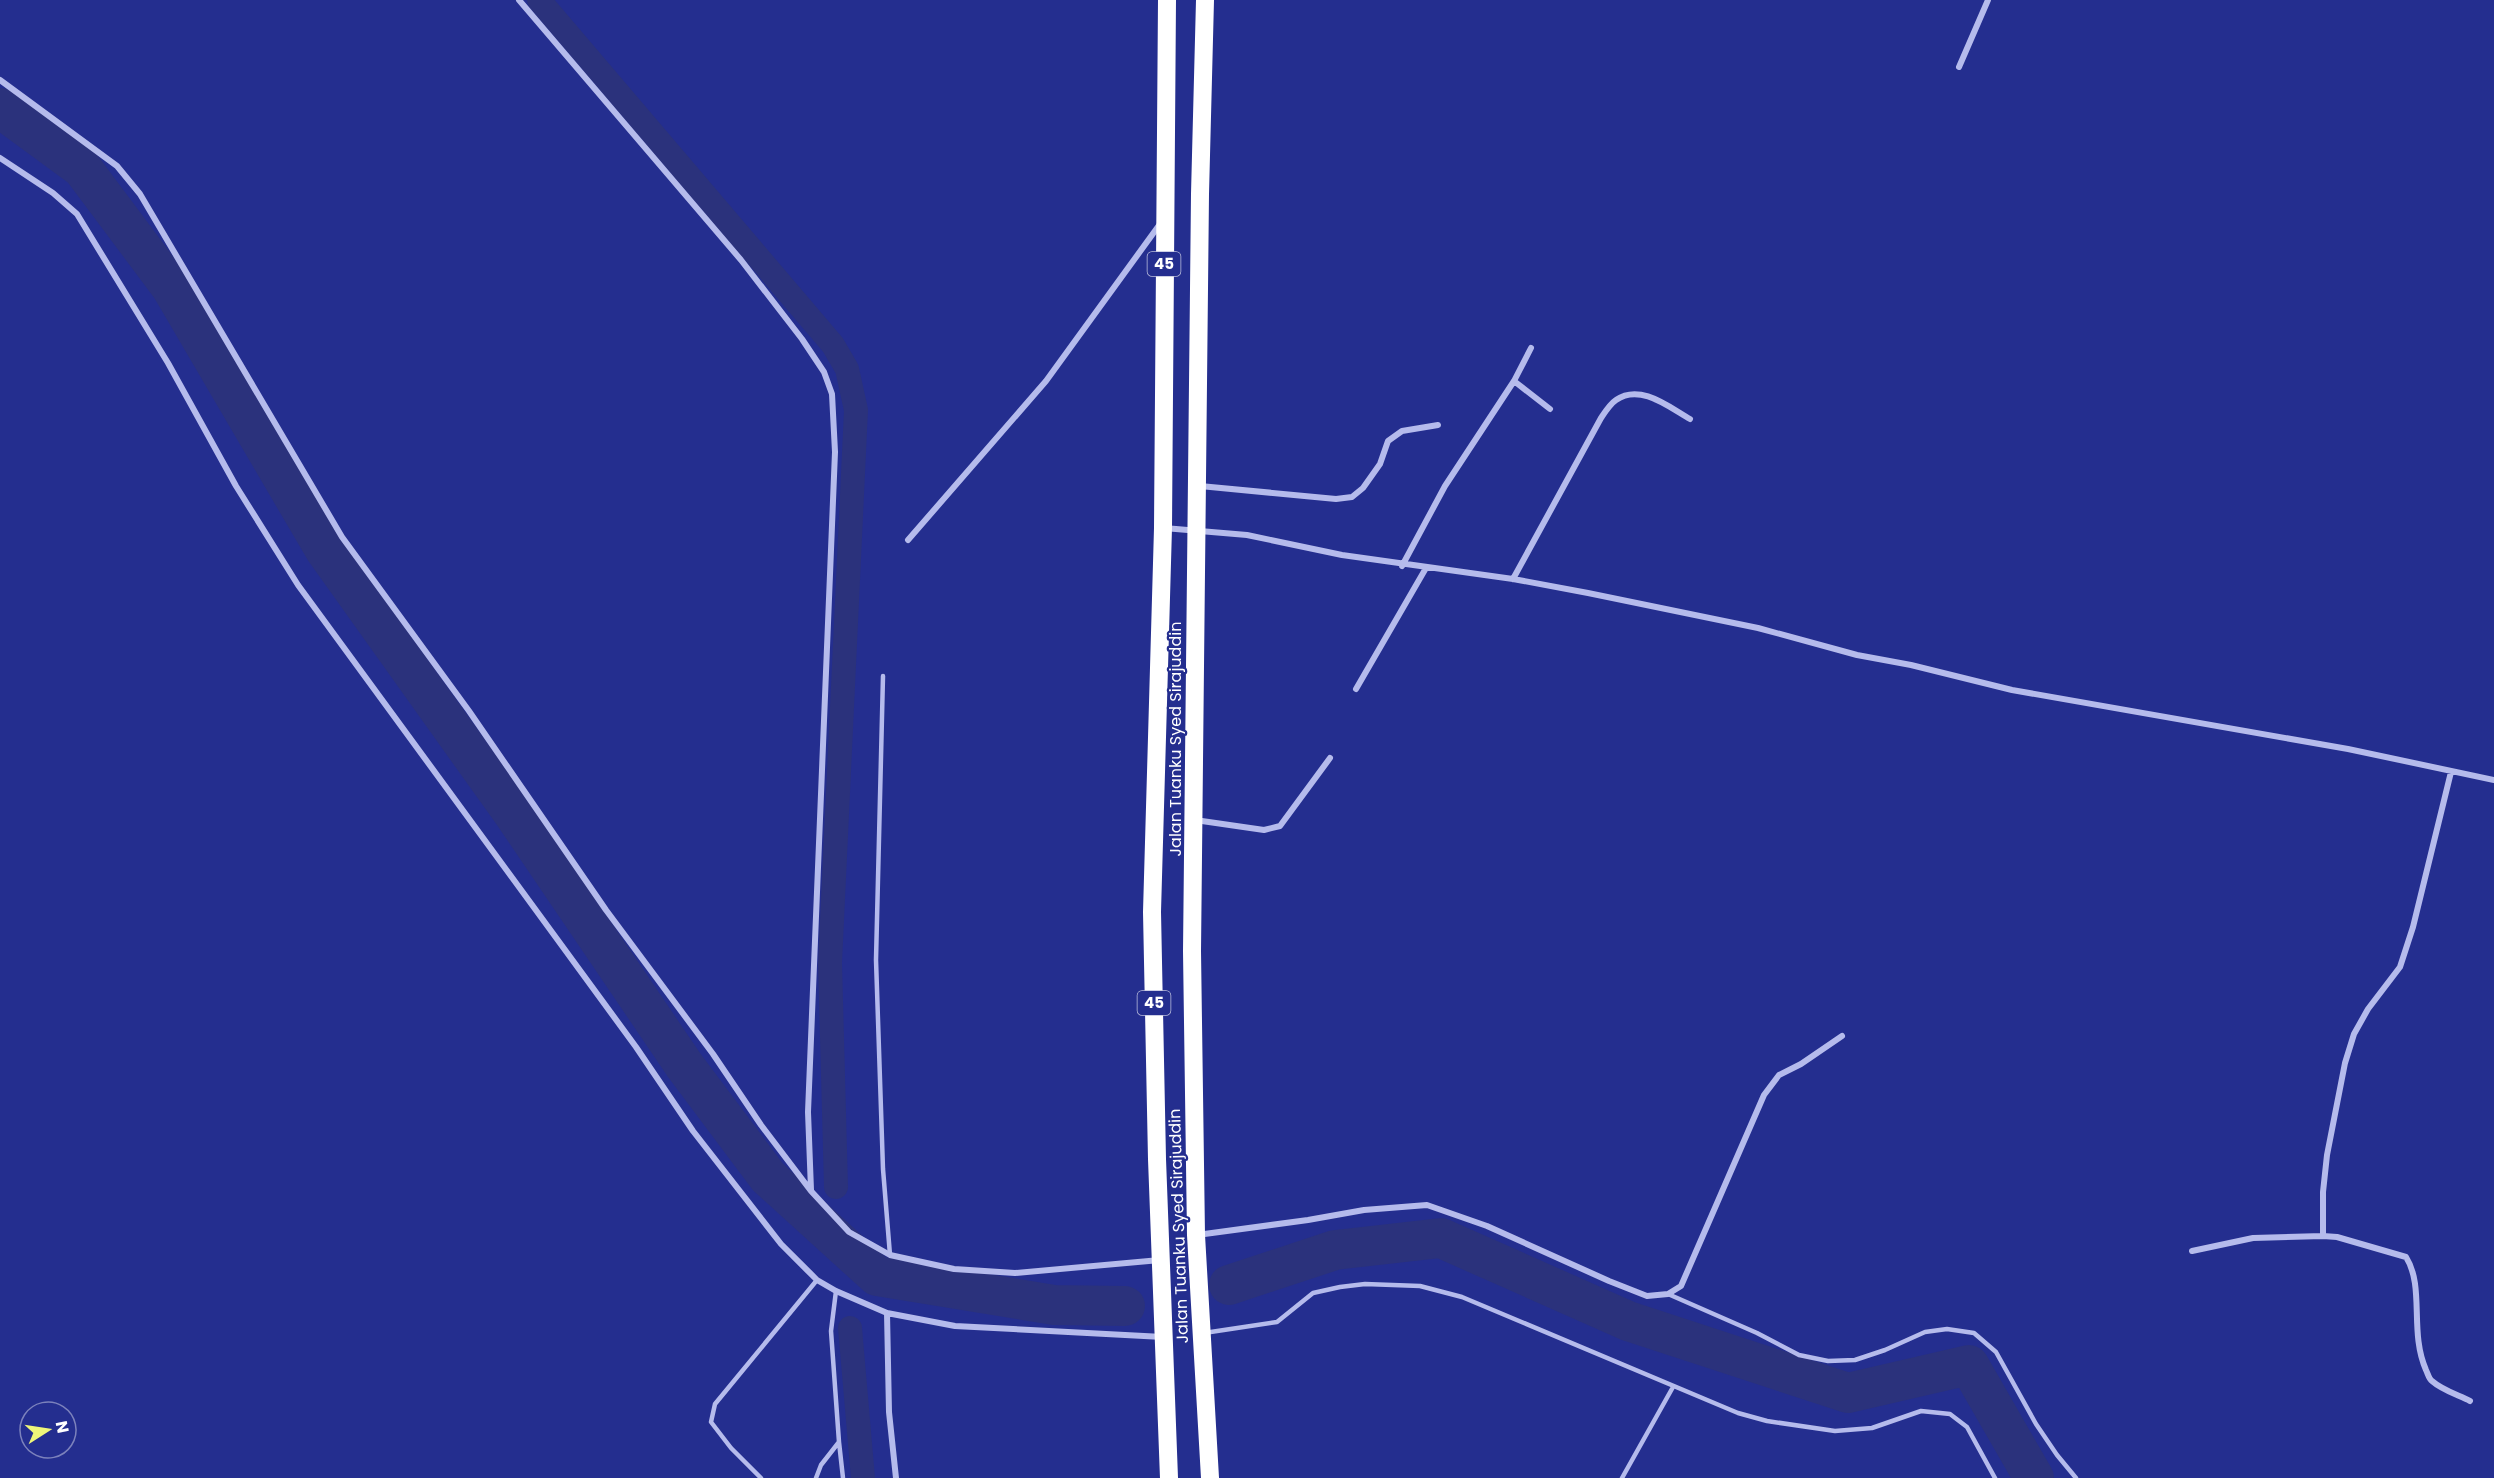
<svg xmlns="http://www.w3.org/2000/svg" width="2494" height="1478" font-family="Poppins,sans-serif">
  <rect width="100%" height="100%" fill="#242e8f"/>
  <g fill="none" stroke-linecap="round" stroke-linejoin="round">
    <path stroke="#2b327c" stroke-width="24" d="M539 0 833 345 847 369 856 410 830 963 836 1187
      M850 1328 863 1478"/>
    <path stroke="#2b327c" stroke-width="40" d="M0 108 82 168 171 287 325 550 515 816 684 1065 768 1177 877 1276 1054 1305 1125 1306
      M1229 1285 1335 1250 1441 1238 1628 1321 1848 1393 1969 1365 2034 1478"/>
    <path stroke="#b5bbec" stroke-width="4.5" d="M883 676 876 960 883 1169 890 1255
      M1668 1294 1757 1333 1799 1355 1828 1361 1855 1360 1885 1350 1925 1332 1947 1329 1974 1333 1996 1352 2036 1424 2057 1455 2076 1478
      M1204 1333 1277 1322 1313 1293 1340 1287 1365 1284 1420 1286 1462 1297 1738 1413 1767 1421 1835 1431 1872 1428 1921 1411 1950 1414 1967 1427 1995 1478
      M839 1442 843 1478
      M761 1478 731 1448 711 1422 715 1404 817 1280
      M816 1478 821 1465 839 1442 831 1331 836 1291
      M1622 1478 1673 1387"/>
    <path stroke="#b5bbec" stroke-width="6" d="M519 0 741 260 802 339 824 372 832 394 835 452 808 1112 811 1190
      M1959 67 1988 0
      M0 80 117 166 140 194 342 537 469 711 606 910 713 1054 761 1125 811 1191 849 1232 890 1255 954 1269 1015 1273 1160 1260
      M0 158 53 193 77 214 168 363 236 486 298 585 636 1047 693 1131 781 1244 817 1280 836 1291 887 1313 955 1326 1163 1337
      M1514 381 1550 409
      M1200 486 1336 499 1352 497 1363 488 1380 464 1388 441 1402 431 1438 425
      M1164 528 1247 535 1342 555 1513 579 1588 593 1758 628 1857 655 1911 665 2012 690 2348 749 2494 780
      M908 540 1046 381 1160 224
      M1402 566 1445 486 1514 381 1531 348
      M1513 579 1601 418C1605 412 1610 404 1616 400 1640 383 1669 407 1690 419
      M1356 689 1426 568
      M1195 820 1264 830 1280 826 1330 758
      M1197 1235 1308 1220 1364 1210 1427 1205 1487 1226 1609 1281 1647 1296 1668 1294 1681 1286 1764 1095 1779 1075 1801 1064 1842 1036
      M2323 1236 2337 1237 2406 1257C2425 1287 2409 1332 2426 1370 2428 1374 2429 1379 2432 1381 2442 1390 2458 1395 2470 1401
      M2192 1251 2253 1238 2323 1236V1192L2327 1155 2345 1063 2354 1034 2368 1009 2400 967 2413 927 2451 772
      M887 1313 889 1412 896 1478"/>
    <path stroke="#fff" stroke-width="18" d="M1167 0 1163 528 1152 912 1157 1159 1169 1478
      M1205 0 1200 194 1192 951 1196 1235 1210 1478"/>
  </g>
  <g text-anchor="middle" stroke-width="4.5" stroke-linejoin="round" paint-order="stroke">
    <g fill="#242e8f" stroke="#bdc0dd" stroke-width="1.5">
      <rect x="1147.5" y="252" width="33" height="24" rx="4.5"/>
      <rect x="1137.5" y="991" width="33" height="24" rx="4.5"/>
    </g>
    <g font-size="15" font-weight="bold" fill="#fff">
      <text x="1164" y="269">45</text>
      <text x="1154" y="1008">45</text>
    </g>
    <g font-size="16" fill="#fff" stroke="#242e8f">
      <text transform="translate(1175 739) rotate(-90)" y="6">Jalan Tuanku Syed Sirajuddin</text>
      <text transform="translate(1178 1226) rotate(-92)" y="6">Jalan Tuanku Syed Sirajuddin</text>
    </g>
  </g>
  <g transform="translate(48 1430) rotate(78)"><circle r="28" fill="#242e8f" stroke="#7c82bc" stroke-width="1.5"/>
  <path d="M0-4.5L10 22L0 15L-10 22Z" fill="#eff679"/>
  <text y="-9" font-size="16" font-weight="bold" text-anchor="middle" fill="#ffffff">N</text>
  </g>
</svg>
